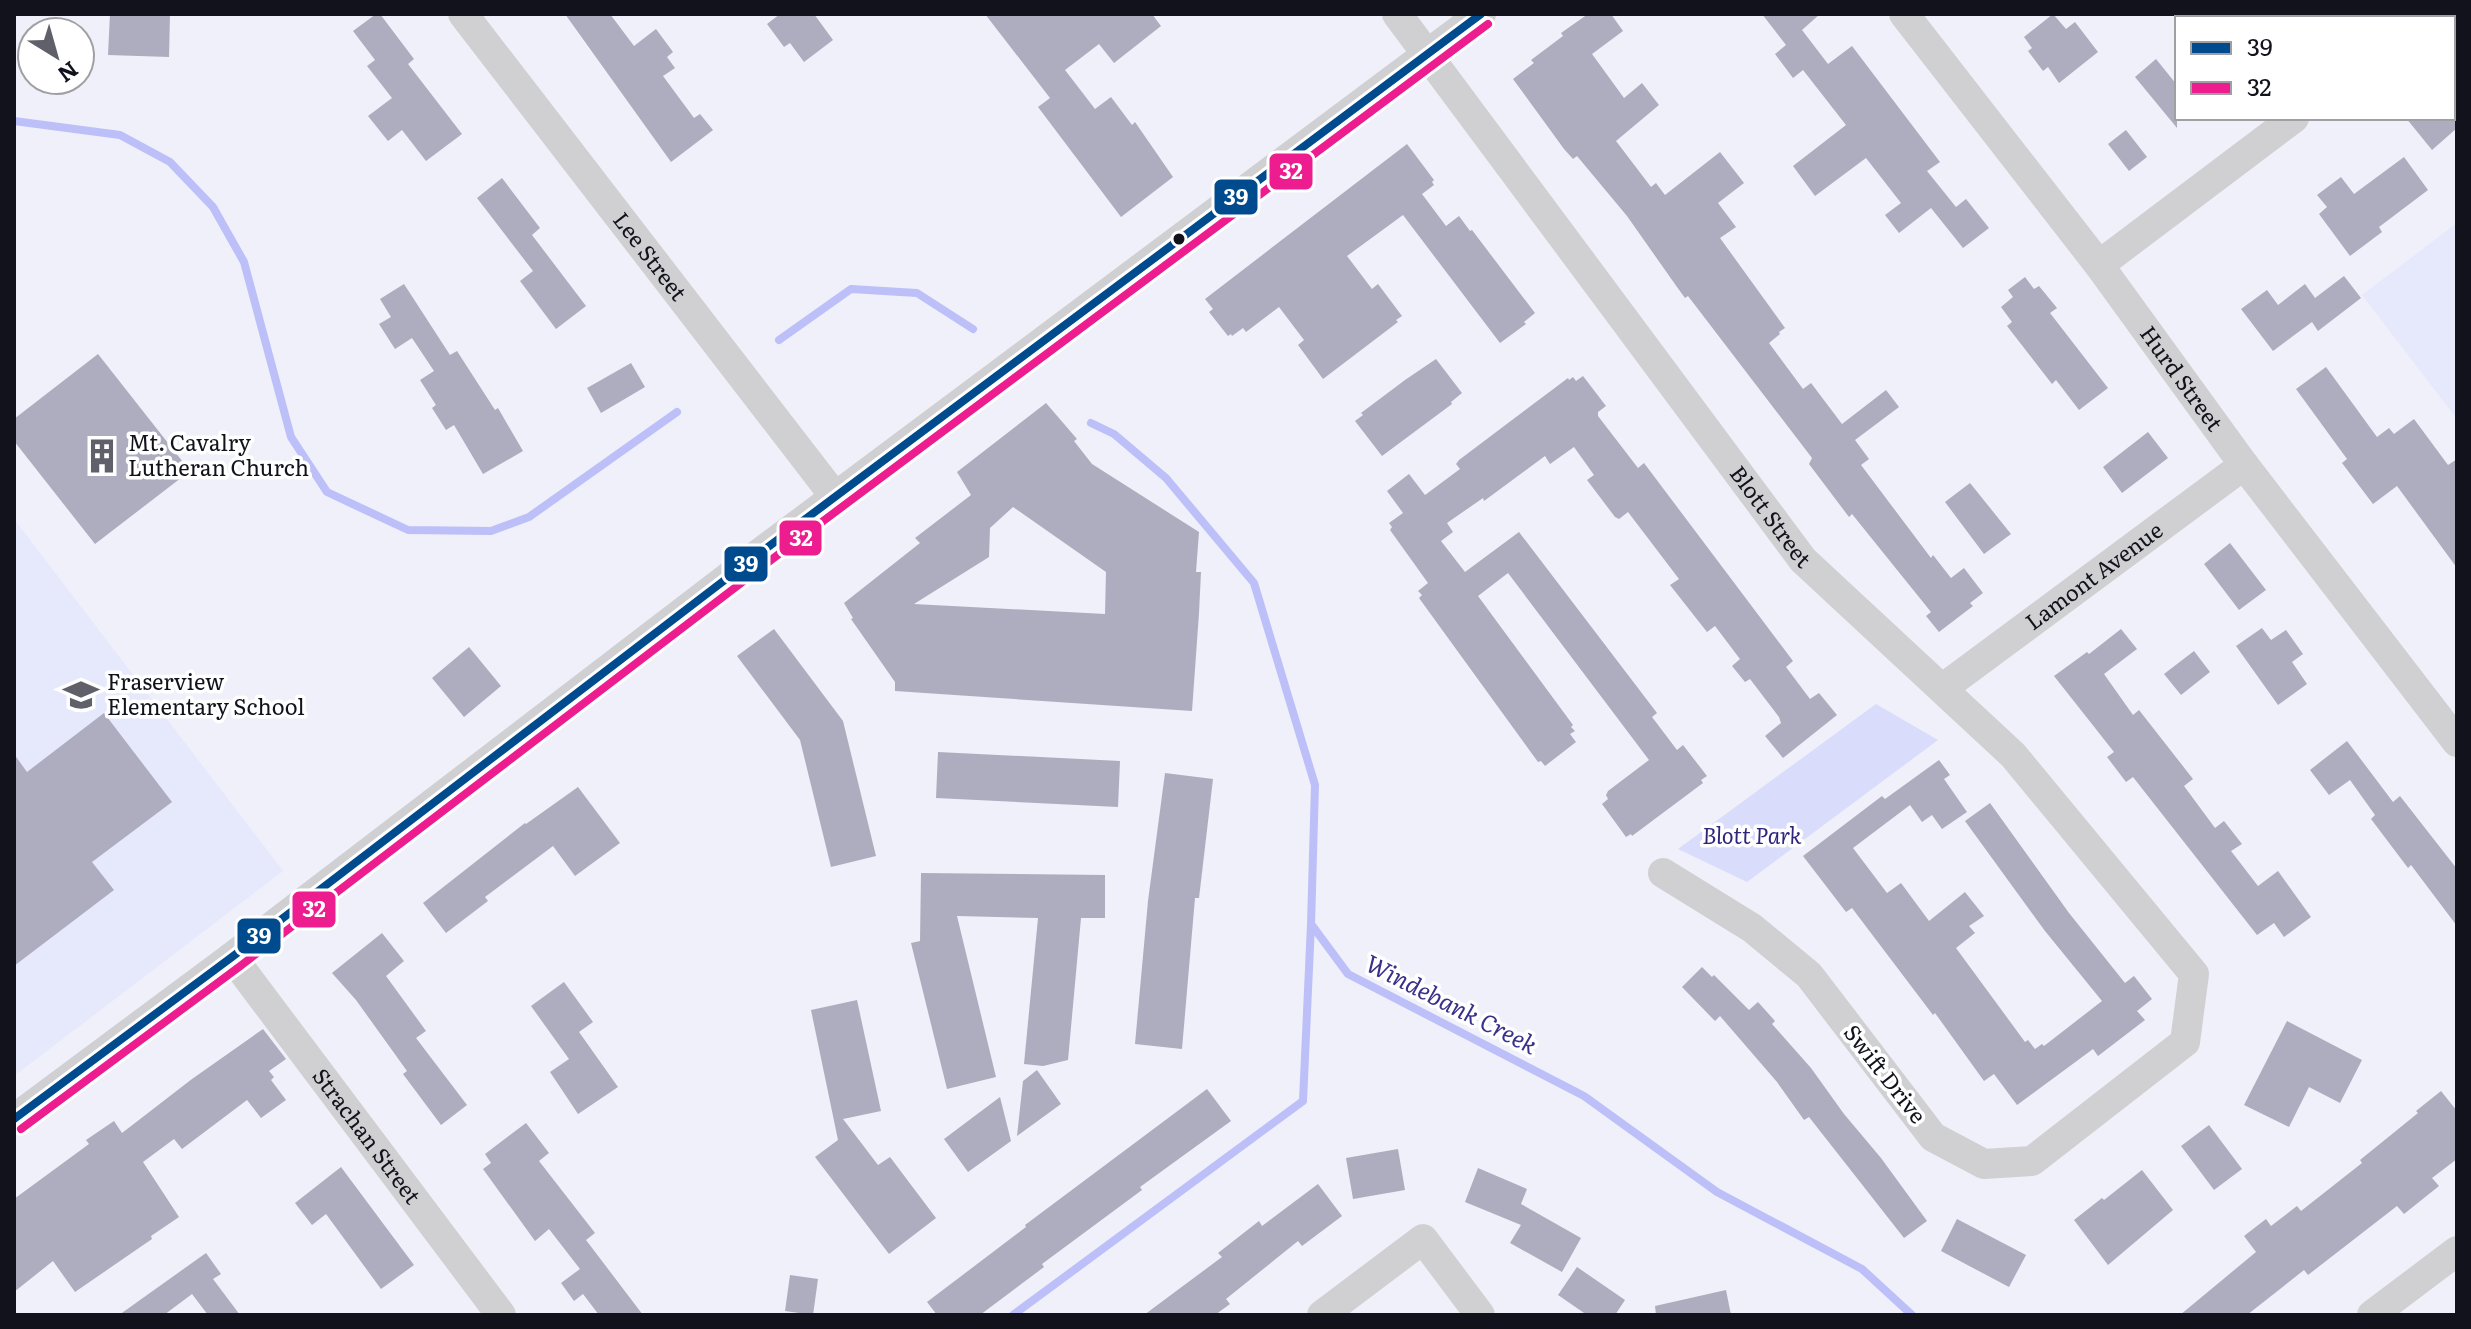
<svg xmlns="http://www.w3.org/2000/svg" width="2471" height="1329" font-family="Literata,serif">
  <rect width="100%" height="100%" fill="#eff0f9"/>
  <path fill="#e6e8fc" d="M2457 223V419L2362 295Z
    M14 519 283 871 14 1076Z"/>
  <path fill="#d9dcfb" d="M1876 704 1938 740 1747 882 1678 849Z"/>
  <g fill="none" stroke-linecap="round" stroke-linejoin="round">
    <path stroke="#bcbff8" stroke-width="8" d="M14 121 120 135 170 162 213 207 244 262 291 437 327 492 408 530 491 531 529 517 677 412
      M779 340 851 289 917 293 973 329
      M1091 423 1114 434 1166 478 1254 583 1315 785 1311 924 1348 974 1584 1096 1717 1192 1862 1269 1912 1315
      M1013 1315 1303 1101 1311 924"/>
  </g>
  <path fill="#adadbf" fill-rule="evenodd" d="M110 14H170L169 57 108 55Z
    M376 14H380L414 59 408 64 462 134 426 161 402 130 388 141 368 116 392 98 367 66 375 60 353 31Z
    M565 14H610L634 46 656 29 673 52 667 57 675 68 663 76 694 118 700 114 713 130 671 162Z
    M780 14H814L833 40 804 62 790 43 784 47 767 24Z
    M985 14H1152L1161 26 1114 63 1099 44 1065 70 1095 109 1111 97 1132 125 1135 122 1173 177 1121 217 1038 107 1050 98Z
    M1588 14H1611L1623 31 1592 54 1624 98 1642 83 1659 105 1616 141 1651 187 1656 183 1665 195 1720 152 1744 183 1718 203 1736 227 1720 238 1785 328 1779 332 1780 334 1769 343 1803 389 1811 383 1842 424 1886 390 1899 407 1855 440 1869 459 1861 465 1931 558 1933 555 1951 578 1964 568 1983 593 1970 603 1973 606 1939 632 1926 616 1931 612 1852 514 1849 517 1809 464 1812 458 1688 296 1685 298 1677 287 1627 216 1577 156 1573 159 1564 149 1513 79 1534 63 1531 60 1563 36 1561 33Z
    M1762 14H1820L1802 30 1828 64 1852 46 1940 162 1927 171 1956 207 1966 199 1989 228 1963 248 1931 208 1899 233 1885 215 1901 203 1866 158 1815 196 1793 166 1846 125 1803 70 1793 78 1775 54 1786 45Z
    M2053 14 2066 29 2075 22 2098 52 2059 83 2048 67 2043 71 2028 51 2032 48 2024 37Z
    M2156 59 2177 85V128L2135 77Z
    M2406 118H2457V128L2432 150Z
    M2126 130 2147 157 2129 171 2108 144Z
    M1407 144 1434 180 1432 182 1434 185 1422 194 1446 226 1459 216 1470 231 1472 230 1535 313 1524 322 1526 324 1500 343 1403 215 1347 256 1372 289 1378 284 1402 316 1396 320 1398 322 1323 379 1298 345 1304 340 1279 307 1246 332 1243 328 1232 336 1231 334 1228 336 1209 312 1213 309 1205 299Z
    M2404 157 2428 190 2379 227 2382 232 2350 256 2319 214 2327 207 2317 195 2341 177 2354 194Z
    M502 178 540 228 532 235 586 306 556 329 520 281 533 271 477 198Z
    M2344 276 2361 298 2318 331 2312 322 2273 351 2241 309 2267 290 2278 305 2305 284 2315 298Z
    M2025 277 2034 289 2039 286 2057 308 2050 313 2108 388 2079 410 2056 380 2052 384 2007 326 2012 322 2001 307 2013 297 2008 290Z
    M404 284 450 355 457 351 495 410 498 408 523 451 483 474 454 425 446 430 432 408 436 405 420 380 434 371 412 338 395 349 379 324 391 317 380 299Z
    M98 354 190 471 95 544 14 441V419Z
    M1436 359 1462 393 1451 402 1452 404 1382 456 1355 421 1363 415 1361 413 1405 380Z
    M631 363 645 387 601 413 587 388Z
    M2326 367 2377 437 2389 428 2394 434 2414 419 2448 465 2457 459V568L2397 486 2373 504 2342 463 2347 459 2296 389Z
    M1583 376 1606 406 1598 412V416L1638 468 1644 463 1793 661 1786 667 1810 699 1819 693 1837 715 1783 758 1765 736 1781 723 1779 717 1750 679 1745 682 1732 666 1740 659 1715 626 1707 632 1670 585 1679 579 1628 512 1619 519 1615 517 1587 480 1594 475 1574 447 1550 464 1545 456 1484 501 1483 498 1447 523 1453 532 1441 541 1465 572 1519 532 1657 713 1652 717 1677 750 1683 745 1707 776 1701 780 1703 783 1632 836 1631 834 1626 837 1602 804 1608 799 1606 795 1608 791 1649 760 1508 573 1478 596 1573 725 1571 727 1575 731 1570 734 1576 742 1545 766 1541 761 1538 762 1419 598 1422 595 1418 591 1428 583 1390 530 1392 527 1389 523 1403 513 1387 491 1409 474 1425 495 1460 469 1456 464 1459 460 1568 378 1569 380 1573 377 1576 381Z
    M1046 403 1077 439 1074 441 1092 464 1199 532 1196 572H1201L1199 613 1192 711 895 691V682L851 619 853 618 844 603 920 543 915 538 971 495 957 472ZM1013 507 1106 572 1105 614 914 604 989 557 990 528Z
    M2148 432 2168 458 2122 493 2103 467Z
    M1970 483 2011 534 1984 554 1945 502Z
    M2230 543 2266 590 2239 610 2204 564Z
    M2262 628 2271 640 2286 630 2303 654 2292 662 2307 684 2278 705 2236 646Z
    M774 629 843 721 876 856 831 867 800 740 737 656Z
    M2121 629 2137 649 2104 674 2133 715 2139 710 2193 779 2184 786 2215 828 2224 821 2242 844 2231 851 2258 886 2278 871 2311 917 2284 937 2274 923 2257 935 2133 777 2126 782 2107 757 2114 752 2054 676 2087 652 2089 654Z
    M469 647 501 686 464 717 432 678Z
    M2194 651 2210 672 2181 695 2164 674Z
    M104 713 172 802 92 862 114 890 14 966V754L27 772Z
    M2347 741 2393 802 2400 796 2457 869V926L2411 865 2408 868 2371 819 2375 815 2350 780 2329 795 2310 770Z
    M938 752 1120 761 1118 807 936 798Z
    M1939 760 1950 775 1944 779 1967 812 1942 829 1932 815 1922 822 1910 805 1853 848 1887 893 1901 883 1929 921 1965 892 1984 916 1969 926 1975 933 1956 948 2025 1042 2028 1040 2035 1049 2042 1044 2044 1046 2102 1001 2045 931 1965 821 1990 803 2069 913 2125 983 2134 976 2152 999 2137 1011 2145 1020 2098 1056 2093 1049 2017 1105 1994 1074 1984 1081 1935 1013 1933 1015 1852 908 1846 912 1803 856 1882 796 1885 799Z
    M1165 773 1213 779 1199 898H1195L1182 1049 1135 1044 1148 901Z
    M578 787 620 843 575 876 553 846 485 897 488 901 446 933 423 903 525 823 526 824Z
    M921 873 1105 875V918H1081L1068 1060 1043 1066 1024 1064 1038 918 957 916 996 1077 947 1089 911 943 920 941Z
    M382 933 404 961 386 976 426 1031 416 1038 467 1105 441 1125 403 1074 407 1071 356 1000 332 973Z
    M1702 967 1712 977 1714 975 1749 1010 1758 1002 1775 1021 1772 1024 1811 1068 1844 1114 1881 1158 1927 1221 1904 1238 1809 1117 1804 1120 1777 1082 1720 1016 1715 1021 1682 987Z
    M564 982 593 1022 579 1032 618 1087 578 1114 550 1072 569 1059 531 1006Z
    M857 1000 881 1111 843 1119 878 1165 890 1157 936 1218 889 1254 815 1157 838 1140 811 1010Z
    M2287 1021 2362 1060 2340 1103 2309 1087 2289 1127 2244 1105Z
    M263 1029 286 1059 269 1071 274 1077 271 1080 286 1100 261 1118 247 1100 182 1149 174 1139 143 1162 179 1217 151 1236 152 1239 75 1292 53 1261 14 1292V1199L89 1144 86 1140 114 1121 122 1133 192 1079Z
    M1037 1070 1061 1104 1017 1136 1023 1081Z
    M1207 1089 1231 1121 1140 1187 1142 1190 1042 1264 1044 1267 980 1315H937L927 1302 1026 1227 1025 1225Z
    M2441 1091 2457 1111V1159L2432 1178 2439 1186 2404 1214 2397 1206 2308 1275 2304 1270 2247 1315H2180L2256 1252 2244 1236 2266 1219 2271 1226 2297 1206 2301 1211 2362 1163 2360 1160 2418 1113 2416 1111Z
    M1000 1097 1011 1141 968 1172 944 1139Z
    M526 1123 549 1153 539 1161 595 1233 586 1240 643 1315H599L583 1294 574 1301 561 1283 580 1269 549 1229 535 1241 483 1169 491 1163 485 1154Z
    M2209 1125 2242 1169 2214 1190 2181 1146Z
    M1398 1149 1405 1190 1353 1199 1346 1158Z
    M341 1167 414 1265 381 1289 326 1214 312 1225 295 1203Z
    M1478 1168 1527 1189 1521 1204 1581 1238 1562 1272 1510 1243 1521 1225 1465 1202Z
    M2142 1170 2173 1210 2108 1265 2074 1220 2102 1198 2104 1200Z
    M1318 1184 1342 1216 1302 1246 1298 1241 1226 1299 1230 1304 1215 1315H1144L1222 1257 1218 1253 1259 1221 1262 1226Z
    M1957 1219 2026 1255 2009 1287 1941 1251Z
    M206 1253 221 1274 213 1279 240 1315H208L192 1294 164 1315H119Z
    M1577 1267 1625 1300 1615 1315H1587L1558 1295Z
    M790 1275 818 1279 813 1315 785 1311Z
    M1726 1290 1731 1315H1656L1655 1306Z"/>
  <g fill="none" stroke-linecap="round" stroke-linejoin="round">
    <g stroke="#d0d0d2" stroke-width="30">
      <path id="s1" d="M463 14 836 498"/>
      <path id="s2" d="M1397 14 1803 560 2013 755 2194 974 2185 1042 2032 1161 1984 1164 1933 1137 1809 975 1752 928 1663 873"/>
      <path id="s3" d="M1904 14 2099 265 2244 465 2457 742"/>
      <path d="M2427 18 2432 14"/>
      <path d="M2099 265 2294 118"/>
      <path id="s4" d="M1943 688 2244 465"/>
      <path id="s5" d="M232 957 501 1315"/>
      <path d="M14 1119 232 957 768 547 1481 14"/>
      <path d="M1322 1315 1423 1239 1480 1315"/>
      <path d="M2372 1315 2457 1251"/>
    </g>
    <g stroke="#fff" stroke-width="14">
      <path id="bus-1" d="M14 1119 232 957 768 547 1481 14"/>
    </g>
    <g stroke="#fff" stroke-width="14">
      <path id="bus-2" d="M21 1129 239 967 775 557 1488 24"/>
    </g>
    <use href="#bus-1" stroke="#004b8d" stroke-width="8"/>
    <use href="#bus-2" stroke="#ed1d8f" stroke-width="8"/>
  </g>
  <defs>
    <g id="building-bare" transform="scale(2.76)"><path d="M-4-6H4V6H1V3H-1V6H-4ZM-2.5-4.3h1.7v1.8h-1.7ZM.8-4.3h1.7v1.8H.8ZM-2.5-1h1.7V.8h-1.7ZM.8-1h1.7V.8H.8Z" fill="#5f6069" stroke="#fff" stroke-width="2.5" paint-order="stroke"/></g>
    <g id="school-bare" transform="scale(2.76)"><path d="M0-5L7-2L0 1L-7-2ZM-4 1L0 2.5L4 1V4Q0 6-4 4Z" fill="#5f6069" stroke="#fff" stroke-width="2.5" paint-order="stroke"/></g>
  </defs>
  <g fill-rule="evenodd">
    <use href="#building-bare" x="102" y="456"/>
    <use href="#school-bare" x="81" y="695"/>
  </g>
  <circle fill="#11121b" stroke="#fff" stroke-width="3" cx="1179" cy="239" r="7"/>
  <g text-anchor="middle" stroke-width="7" stroke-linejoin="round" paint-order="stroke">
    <g font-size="22" fill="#11121b" stroke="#fff">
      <text dy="8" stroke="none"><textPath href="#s1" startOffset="306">Lee Street</textPath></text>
      <text dy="8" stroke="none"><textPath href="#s3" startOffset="458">Hurd Street</textPath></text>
      <text dy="8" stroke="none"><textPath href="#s2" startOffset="626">Blott Street</textPath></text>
      <text dy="8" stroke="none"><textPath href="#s4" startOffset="188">Lamont Avenue</textPath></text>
      <text transform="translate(1885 1074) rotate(52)" y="8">Swift Drive</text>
      <text dy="8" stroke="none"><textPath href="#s5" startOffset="224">Strachan Street</textPath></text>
    </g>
    <g font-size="22" fill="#11121b" stroke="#fff" text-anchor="start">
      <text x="128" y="451">Mt. Cavalry<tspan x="128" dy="25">Lutheran Church</tspan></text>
      <text x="107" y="690">Fraserview<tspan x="107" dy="25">Elementary School</tspan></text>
    </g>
    <g font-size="22" font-style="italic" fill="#2f257c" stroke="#fff">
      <text x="1752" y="844">Blott Park</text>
    </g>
    <g font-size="24" font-style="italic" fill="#383189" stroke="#fff">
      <text transform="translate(1451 1005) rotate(27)" y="8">Windebank Creek</text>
    </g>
  </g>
  <g stroke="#fff" stroke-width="3">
    <rect x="1268" y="152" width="46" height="39" rx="8" fill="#ed1d8f"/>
    <rect x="1213" y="178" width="46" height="38" rx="8" fill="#004b8d"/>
    <rect x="778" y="519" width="45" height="38" rx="8" fill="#ed1d8f"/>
    <rect x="723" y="545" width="46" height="38" rx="8" fill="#004b8d"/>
    <rect x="291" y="890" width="46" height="39" rx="8" fill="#ed1d8f"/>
    <rect x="236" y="917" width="46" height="38" rx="8" fill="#004b8d"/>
  </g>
  <g font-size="22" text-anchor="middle" font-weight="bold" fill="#fff">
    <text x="1291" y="179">32</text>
    <text x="1236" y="205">39</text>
    <text x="801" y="546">32</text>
    <text x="746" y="572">39</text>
    <text x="314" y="917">32</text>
    <text x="259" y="944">39</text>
  </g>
  <rect width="2471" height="1329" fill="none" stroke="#11121b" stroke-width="32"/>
  <rect x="2175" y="16" width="280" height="104" fill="#ffffff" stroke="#a0a0a4" stroke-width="2"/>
  <rect x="2191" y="42" width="40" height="12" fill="#004b8d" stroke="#a0a0a4" stroke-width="2"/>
  <text x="2247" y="56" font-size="24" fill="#11121b">39</text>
  <rect x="2191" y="82" width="40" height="12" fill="#ed1d8f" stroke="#a0a0a4" stroke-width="2"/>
  <text x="2247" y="96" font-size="24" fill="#11121b">32</text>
  <g transform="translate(56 56) rotate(143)"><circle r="38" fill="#ffffff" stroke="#a0a0a4" stroke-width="2"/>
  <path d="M0-6L14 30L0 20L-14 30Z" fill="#5f6069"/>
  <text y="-12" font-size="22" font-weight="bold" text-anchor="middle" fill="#11121b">N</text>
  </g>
</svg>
